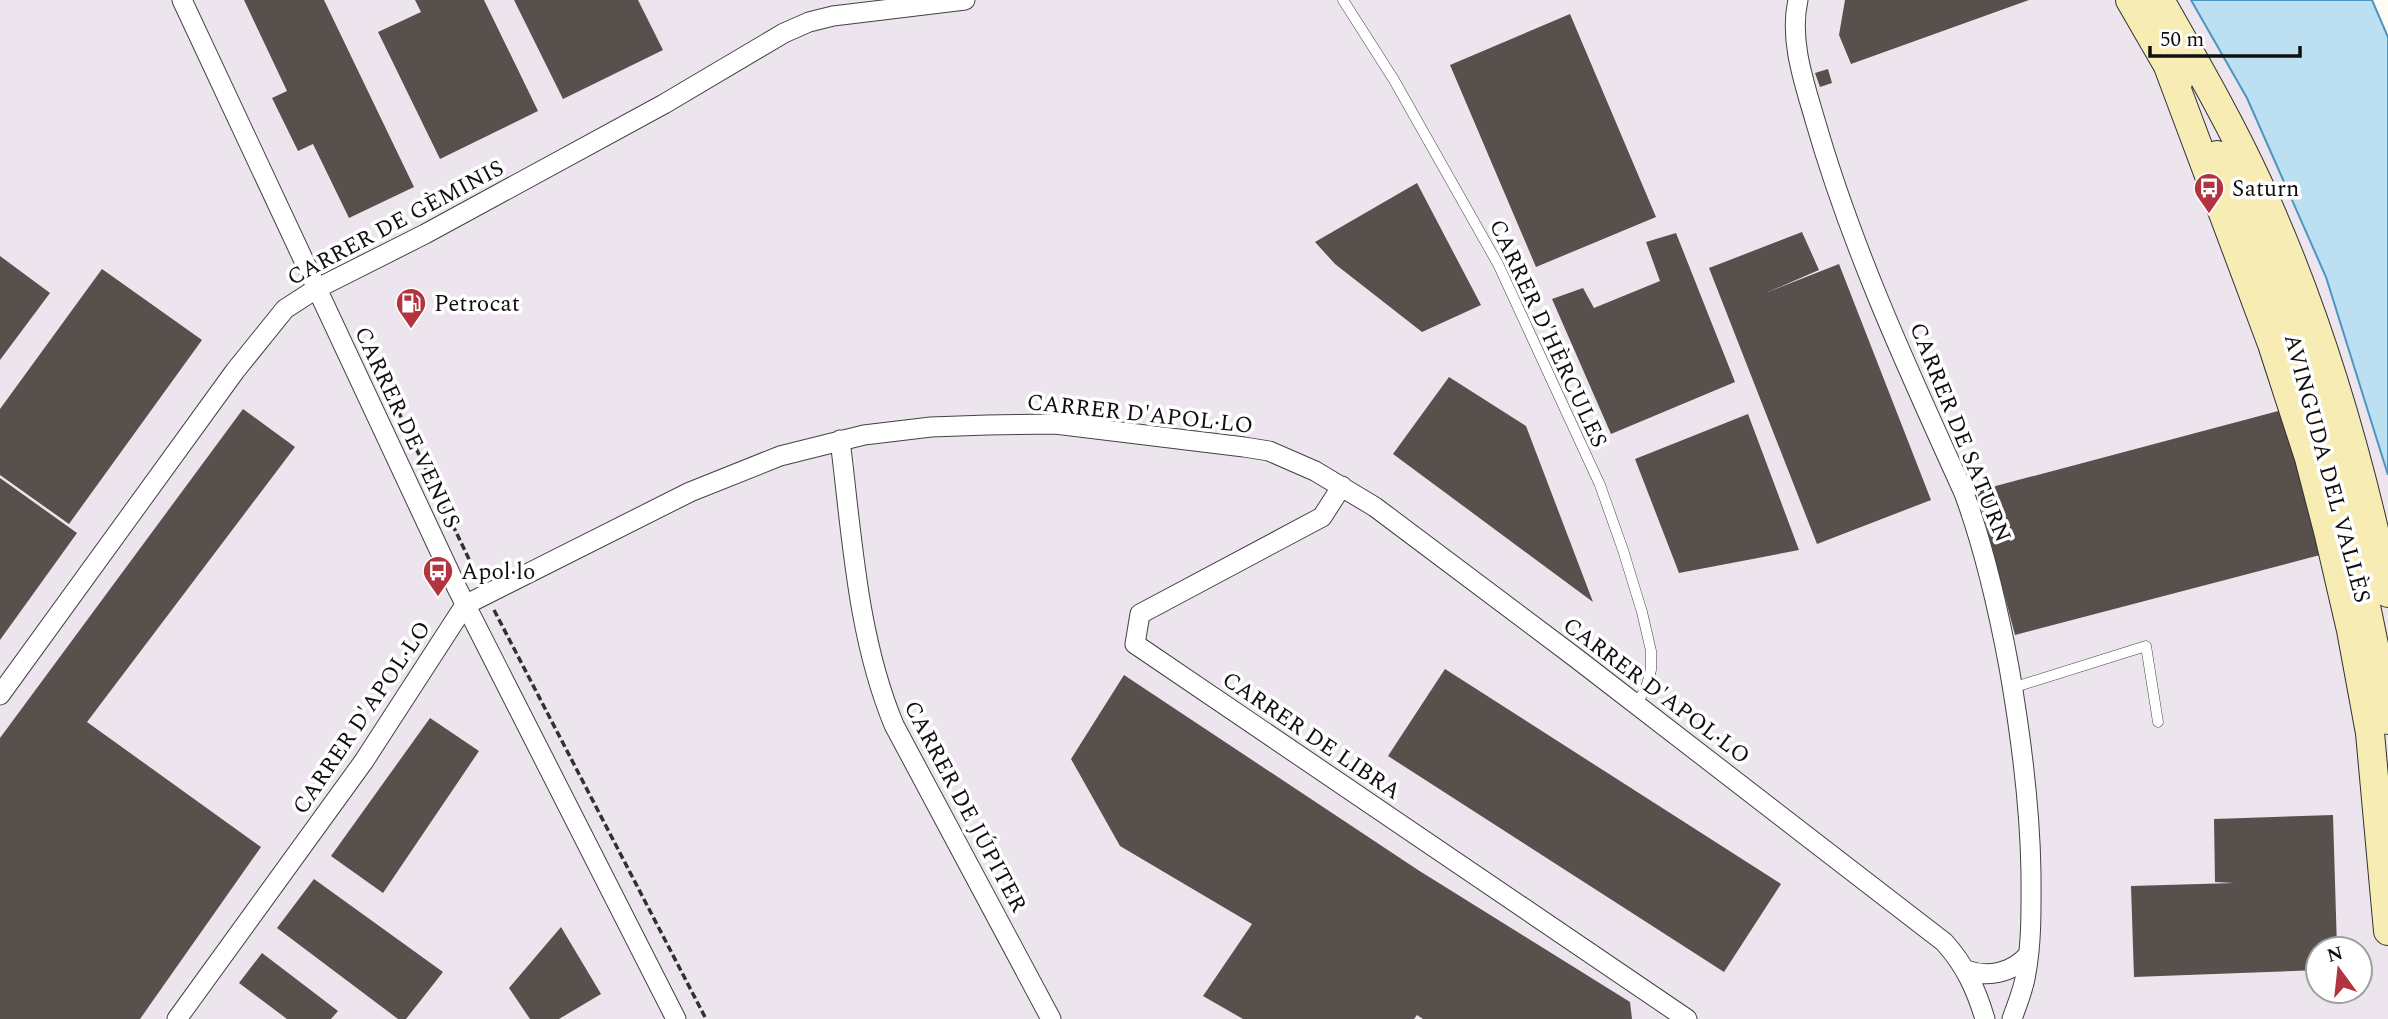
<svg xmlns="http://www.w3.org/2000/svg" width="2388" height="1019" font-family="Spectral,serif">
  <rect width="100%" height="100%" fill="#fefbf3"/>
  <path fill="#ece5ed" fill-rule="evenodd" d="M0 0H2191L2247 98 2326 277 2388 475V1019H0ZM2318 949H2360V991H2318Z"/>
  <path fill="#bcdff1" stroke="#4a96c1" stroke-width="2" d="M2191 0H2372L2388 37V475L2326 277 2247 98Z"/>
  <path fill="#57504d" d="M244 0H324L414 187 349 218 313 144 298 151 272 98 287 91Z
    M415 0H484L538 111 440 159 378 32 421 12Z
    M514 0H638L663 50 563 99Z
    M1845 0H2029L1851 64 1839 35Z
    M1570 14 1656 217 1536 267 1450 65Z
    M1828 69 1832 83 1820 87 1815 73Z
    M1417 183 1481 305 1422 332 1335 264 1315 242Z
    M1802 232 1819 270 1768 292 1839 264 1931 500 1817 544 1709 268Z
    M1676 233 1735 382 1611 434 1552 299 1583 288 1594 308 1660 281 1646 242Z
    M0 256 50 293 0 360Z
    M102 269 202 340 69 524 0 475V409Z
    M1449 377 1526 426 1593 602 1393 454Z
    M243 409 295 447 87 722 261 847 140 1019H0V738Z
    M2282 410 2320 555 2015 635 1977 491Z
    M1748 414 1799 550 1679 573 1635 459Z
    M0 478 77 533 0 640Z
    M1445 669 1781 884 1724 972 1388 756Z
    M1124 675 1418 870 1630 1002 1632 1019H1423L1417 1015 1414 1019H1243L1203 996 1252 924 1120 846 1071 759Z
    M430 718 479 751 383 893 331 856Z
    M2333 815 2337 949H2318V970L2134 977 2131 886 2234 883 2215 882 2214 819Z
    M314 879 443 972 406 1019H398L277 928Z
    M561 927 601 994 559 1019H530L509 988Z
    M262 953 338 1011 331 1019H287L239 983Z"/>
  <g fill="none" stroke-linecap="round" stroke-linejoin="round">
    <g stroke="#424242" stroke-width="11">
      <path id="service" d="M1343 0 1394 80 1498 264 1600 485 1623 550 1642 612 1651 651V670L1645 691 1635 704
        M2012 688 2146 646 2158 722"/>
    </g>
    <g stroke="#424242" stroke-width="21">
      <path id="minor" d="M182 0 457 588 676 1019
        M1798 0C1789 40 1804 82 1815 120 1852 249 1909 372 1964 493 1985 550 1998 608 2009 667 2021 736 2030 803 2031 873 2031 906 2032 940 2026 973 2024 989 2017 1004 2012 1019
        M840 440C852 535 857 636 894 725L1051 1019
        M1342 486 1322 517 1140 614 1135 644 1687 1019
        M0 695 235 371 285 309 316 289 425 234 664 104 784 33 809 22 833 16 965 0
        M1966 970C1988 978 2012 973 2028 955
        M177 1019 364 761 465 605 690 492 780 456 864 435 931 427 987 425 1055 424 1244 447 1269 451 1315 471 1375 507 1576 658 1944 942C1965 965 1976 989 1985 1019"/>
    </g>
    <g stroke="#313131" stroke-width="30">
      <path id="secondary" d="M2130 0 2178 83
        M2160 0C2194 60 2229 120 2258 183 2318 313 2359 453 2388 593
        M2168 66 2272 344 2309 458 2329 535 2351 630 2370 733 2388 931
        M2217 155C2306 331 2354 527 2388 720"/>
    </g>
    <path stroke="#313131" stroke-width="3.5" stroke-dasharray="7 3.5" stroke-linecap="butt" d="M380 373 478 578
      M494 610 706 1019"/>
    <use href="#service" stroke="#fff" stroke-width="10"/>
    <use href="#minor" stroke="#fff" stroke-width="19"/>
    <use href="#secondary" stroke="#f7edb4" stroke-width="28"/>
  </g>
  <defs>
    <g id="bus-pin" transform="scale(1.575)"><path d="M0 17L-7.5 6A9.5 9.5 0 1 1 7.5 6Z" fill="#b3343f" stroke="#fff"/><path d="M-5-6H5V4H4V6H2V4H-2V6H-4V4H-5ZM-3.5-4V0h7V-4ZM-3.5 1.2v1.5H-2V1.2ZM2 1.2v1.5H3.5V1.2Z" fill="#fff"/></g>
    <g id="fuel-pin" transform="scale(1.575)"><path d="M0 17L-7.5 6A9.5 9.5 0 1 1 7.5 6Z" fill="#b3343f" stroke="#fff"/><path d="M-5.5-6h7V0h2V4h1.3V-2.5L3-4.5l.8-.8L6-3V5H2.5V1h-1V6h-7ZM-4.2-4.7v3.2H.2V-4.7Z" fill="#fff"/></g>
  </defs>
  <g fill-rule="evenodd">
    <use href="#bus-pin" x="2209" y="188"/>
    <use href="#fuel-pin" x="411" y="303"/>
    <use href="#bus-pin" x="438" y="571"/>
  </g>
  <g text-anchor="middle" stroke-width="7" stroke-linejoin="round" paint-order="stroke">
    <g font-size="23" fill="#0f0f0f" stroke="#fff" text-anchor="start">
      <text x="2232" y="196">Saturn</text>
      <text x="434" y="311">Petrocat</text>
      <text x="461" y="579">Apol·lo</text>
    </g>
    <g font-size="23" fill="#0f0f0f" stroke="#fff">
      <text transform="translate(395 222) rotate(-28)" y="8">CARRER DE GÈMINIS</text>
      <text transform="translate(1549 333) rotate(65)" y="8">CARRER D'HÈRCULES</text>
      <text transform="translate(1140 413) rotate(6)" y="8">CARRER D'APOL·LO</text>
      <text transform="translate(408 427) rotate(65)" y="8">CARRER DE VENUS</text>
      <text transform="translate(1961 432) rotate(68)" y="8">CARRER DE SATURN</text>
      <text transform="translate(2328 468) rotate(75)" y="8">AVINGUDA DEL VALLÈS</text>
      <text transform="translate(1657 690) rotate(37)" y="8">CARRER D'APOL·LO</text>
      <text transform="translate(361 717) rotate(-56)" y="8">CARRER D'APOL·LO</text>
      <text transform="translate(1312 735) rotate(34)" y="8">CARRER DE LIBRA</text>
      <text transform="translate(966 806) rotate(62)" y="8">CARRER DE JÚPITER</text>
    </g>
  </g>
  <g transform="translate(2339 970) rotate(345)"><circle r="33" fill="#ffffff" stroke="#9f9f9f" stroke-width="2"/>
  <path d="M0-5L12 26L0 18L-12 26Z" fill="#b3343f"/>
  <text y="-10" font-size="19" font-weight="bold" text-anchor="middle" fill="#0f0f0f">N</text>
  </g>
  <path d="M2150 46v10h150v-10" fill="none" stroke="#0f0f0f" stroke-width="3.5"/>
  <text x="2160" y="46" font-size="21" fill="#0f0f0f" stroke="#ffffff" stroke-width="5" paint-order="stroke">50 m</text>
</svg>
